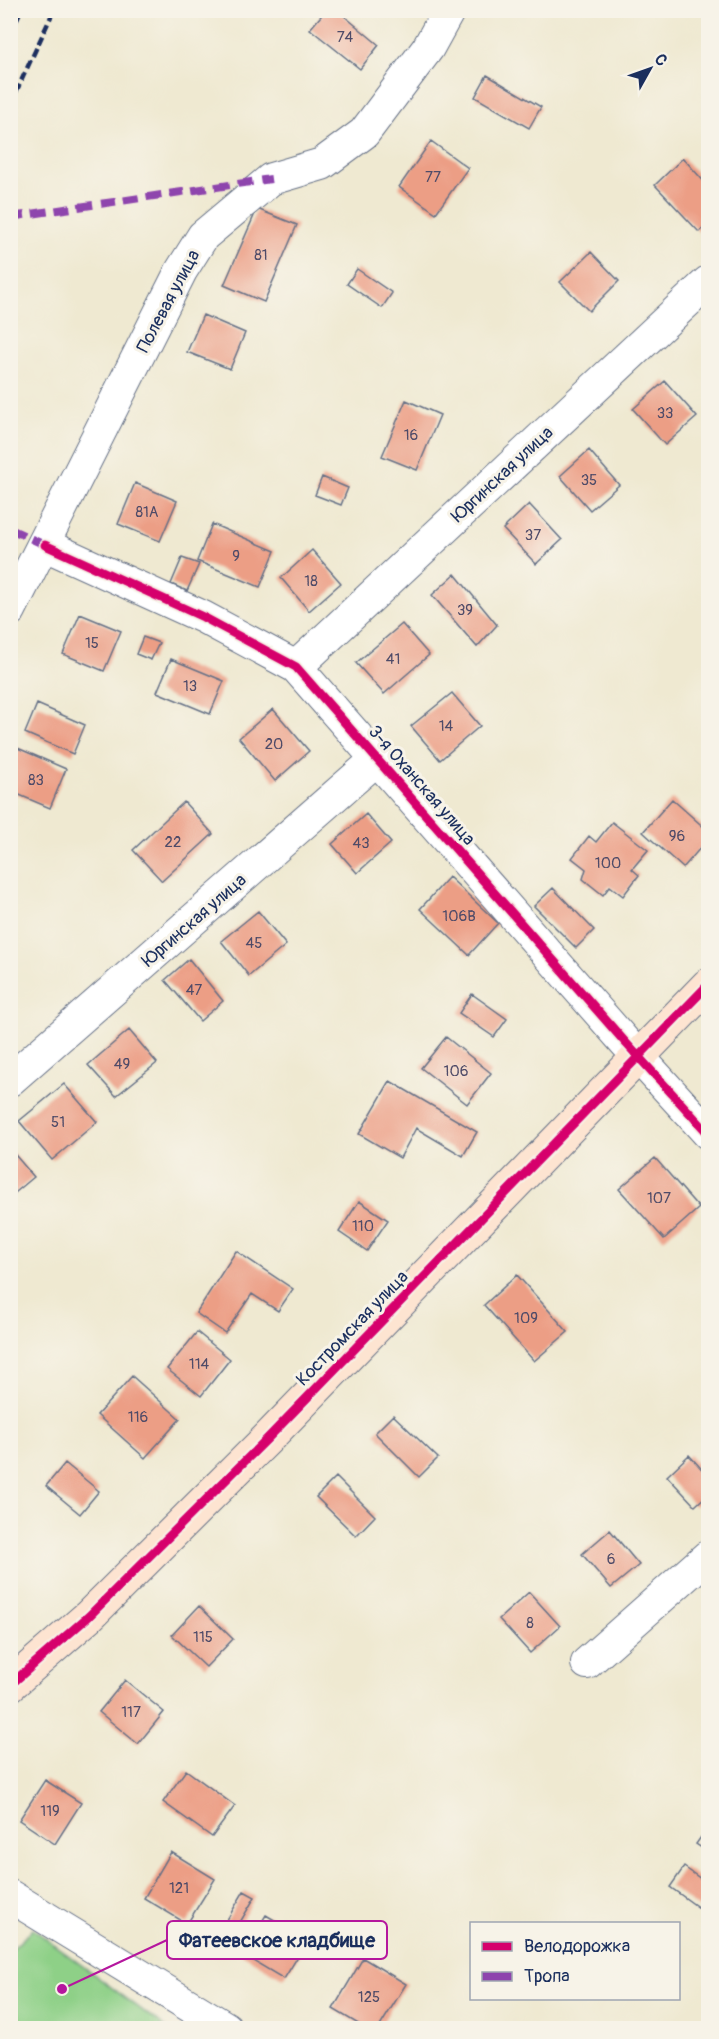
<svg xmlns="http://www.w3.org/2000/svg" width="719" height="2039" font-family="Pangolin,sans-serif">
  <rect width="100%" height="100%" fill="#f7f3e8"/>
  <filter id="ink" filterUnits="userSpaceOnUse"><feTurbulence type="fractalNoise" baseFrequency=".0167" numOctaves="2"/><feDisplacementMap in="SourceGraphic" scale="12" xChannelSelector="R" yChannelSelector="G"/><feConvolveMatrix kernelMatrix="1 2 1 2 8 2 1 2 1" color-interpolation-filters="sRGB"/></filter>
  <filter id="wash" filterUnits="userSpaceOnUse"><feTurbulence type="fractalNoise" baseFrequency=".008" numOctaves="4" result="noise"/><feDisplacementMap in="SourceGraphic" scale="24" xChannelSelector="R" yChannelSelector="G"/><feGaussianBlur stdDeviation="1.35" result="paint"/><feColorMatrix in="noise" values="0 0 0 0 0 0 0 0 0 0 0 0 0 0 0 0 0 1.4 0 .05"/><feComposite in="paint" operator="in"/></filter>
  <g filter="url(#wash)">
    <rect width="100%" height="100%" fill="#efe9d1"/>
    <path fill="#8ed087" stroke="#548072" stroke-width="1.5" d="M33 1929 166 2028H11V1950Z"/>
    <g id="blocks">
      <path fill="#ec9e85" d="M326 10H337L379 45 360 69 310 29Z
        M487 75 541 107 529 128 475 97Z
        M431 141 468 168 436 213 399 187Z
        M683 158 708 186V223L699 232 655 185Z
        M257 209 297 225 264 302 224 285Z
        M591 252 619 281 589 311 560 282Z
        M357 269 392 293 382 308 347 284Z
        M203 315 245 333 230 369 187 352Z
        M665 381 697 417 665 445 633 409Z
        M406 400 440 415 417 470 382 456Z
        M589 450 619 485 590 510 560 476Z
        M322 477 348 488 341 505 315 495Z
        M135 483 177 501 160 541 118 524Z
        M529 504 562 540 536 564 503 529Z
        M212 524 275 551 260 587 197 561Z
        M312 550 341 583 309 611 281 578Z
        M182 558 199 564 187 591 171 584Z
        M455 574 497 625 477 647 432 595Z
        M80 614 121 631 104 671 63 654Z
        M402 624 429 655 384 694 356 663Z
        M143 637 159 643 151 660 136 654Z
        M171 659 224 681 210 714 157 692Z
        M452 693 480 726 440 760 411 726Z
        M37 704 85 725 73 754 25 733Z
        M273 709 309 751 275 781 239 738Z
        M13 746 66 769 50 808 10 791V753Z
        M672 799 708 831V839L683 868 643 832Z
        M184 802 213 834 162 881 133 850Z
        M366 814 391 843 357 873 332 844Z
        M612 822 648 850 632 869 639 875 623 896 610 886 603 895 583 879 586 869 572 858 589 836 596 842Z
        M449 877 498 923 469 955 420 909Z
        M553 888 594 930 576 948 534 906Z
        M258 911 286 945 249 976 221 941Z
        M189 959 223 1001 200 1021 165 980Z
        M472 994 507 1019 494 1037 459 1013Z
        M129 1030 157 1063 116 1096 88 1065Z
        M446 1037 491 1073 467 1104 421 1068Z
        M390 1081 477 1132 463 1156 416 1128 400 1158 359 1134Z
        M64 1084 97 1122 52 1160 19 1121Z
        M10 1149 34 1177 10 1197Z
        M655 1158 699 1208 664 1239 619 1189Z
        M359 1201 388 1220 367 1251 339 1232Z
        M236 1251 293 1289 278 1311 252 1294 225 1333 196 1313Z
        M517 1275 568 1332 534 1361 484 1305Z
        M197 1332 230 1359 201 1396 167 1369Z
        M132 1376 180 1419 145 1458 97 1415Z
        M393 1415 438 1458 419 1477 375 1433Z
        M689 1455 708 1476V1494L695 1506 667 1476Z
        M65 1463 99 1491 80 1514 46 1486Z
        M336 1477 375 1516 356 1536 316 1497Z
        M610 1530 639 1565 611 1588 582 1554Z
        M529 1592 560 1626 530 1653 499 1619Z
        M199 1606 233 1639 206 1667 172 1635Z
        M125 1680 164 1712 138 1744 99 1712Z
        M186 1770 235 1806 212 1837 163 1802Z
        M45 1780 81 1803 55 1844 19 1820Z
        M708 1827V1852L696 1844Z
        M171 1852 215 1879 187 1924 144 1898Z
        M684 1867 708 1884V1909L706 1913 670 1887Z
        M244 1891 255 1897 229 1941 218 1935Z
        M266 1915 308 1940 284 1979 242 1954Z
        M363 1958 406 1984 379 2028H365L333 2009Z"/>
    </g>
  </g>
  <g filter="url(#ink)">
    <use href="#blocks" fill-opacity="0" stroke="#657086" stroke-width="1.5"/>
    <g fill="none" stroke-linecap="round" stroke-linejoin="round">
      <g stroke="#657086" stroke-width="34">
        <path id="street" d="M45 545 203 617 296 667 625 1042 708 1133
          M10 610 181 271 203 236 271 179 322 164 364 133 428 48 449 10
          M296 667 708 282
          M10 1080 377 759
          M587 1663 708 1556
          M10 1896 226 2028"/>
      </g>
      <g stroke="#657086" stroke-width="35">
        <path id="secondary" d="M10 1685 89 1616 267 1439 708 985"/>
      </g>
      <use href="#street" stroke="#fff" stroke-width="32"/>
      <use href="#secondary" stroke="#fde4d1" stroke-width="33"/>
      <path stroke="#1b2f5e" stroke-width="4.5" stroke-dasharray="9 4.5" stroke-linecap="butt" d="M10 34 21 10
        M10 105 54 10"/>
      <path stroke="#8e44ad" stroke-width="8" stroke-dasharray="15 8" stroke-linecap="butt" d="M10 217 271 179
        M10 529 45 545"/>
      <g stroke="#f7f3e8" stroke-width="13">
        <path id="cycleway" d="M45 545 203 617 296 667 625 1042 708 1133
          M10 1685 89 1616 267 1439 708 985"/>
      </g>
      <use href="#cycleway" stroke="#d6006c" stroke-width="9"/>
    </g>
  </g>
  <g text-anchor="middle" stroke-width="6" stroke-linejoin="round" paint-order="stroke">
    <g font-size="15" fill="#4f4b68">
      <text x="345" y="42">74</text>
      <text x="433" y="182">77</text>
      <text x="261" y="260">81</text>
      <text x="665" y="418">33</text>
      <text x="411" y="440">16</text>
      <text x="589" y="485">35</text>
      <text x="147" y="517">81А</text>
      <text x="533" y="540">37</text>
      <text x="236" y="561">9</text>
      <text x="311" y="586">18</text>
      <text x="465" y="615">39</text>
      <text x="92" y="648">15</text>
      <text x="393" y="664">41</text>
      <text x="190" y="691">13</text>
      <text x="446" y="731">14</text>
      <text x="274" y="749">20</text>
      <text x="36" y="785">83</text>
      <text x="677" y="841">96</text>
      <text x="173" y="847">22</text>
      <text x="361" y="848">43</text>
      <text x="608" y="868">100</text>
      <text x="459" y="921">106В</text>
      <text x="254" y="948">45</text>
      <text x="194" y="995">47</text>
      <text x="122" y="1069">49</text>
      <text x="456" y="1076">106</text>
      <text x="58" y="1127">51</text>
      <text x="659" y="1203">107</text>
      <text x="363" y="1231">110</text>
      <text x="526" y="1323">109</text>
      <text x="199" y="1369">114</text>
      <text x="138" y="1422">116</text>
      <text x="611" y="1564">6</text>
      <text x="530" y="1628">8</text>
      <text x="203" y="1642">115</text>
      <text x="131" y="1717">117</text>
      <text x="50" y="1816">119</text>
      <text x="179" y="1893">121</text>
      <text x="369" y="2002">125</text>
    </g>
    <g font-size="18" fill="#1b2f5e" stroke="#f7f3e8">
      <text transform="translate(168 301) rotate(-62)" y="6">Полевая улица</text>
      <text transform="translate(502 474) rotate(-43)" y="6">Юргинская улица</text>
      <text transform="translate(422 785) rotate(49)" y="6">3-я Оханская улица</text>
      <text transform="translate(194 920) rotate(-41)" y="6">Юргинская улица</text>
      <text transform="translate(352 1328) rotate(-46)" y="6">Костромская улица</text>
    </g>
  </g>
  <path fill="none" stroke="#b5179e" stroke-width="2" d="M62 1989L167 1940"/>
  <circle fill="#b5179e" stroke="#f7f3e8" stroke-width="2" cx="62" cy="1989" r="6"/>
  <rect fill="#f7f3e8" stroke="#b5179e" stroke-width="2" x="167" y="1921" width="220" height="38" rx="6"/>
  <g font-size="20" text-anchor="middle" font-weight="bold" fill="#1b2f5e">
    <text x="277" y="1947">Фатеевское кладбище</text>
  </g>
  <rect width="719" height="2039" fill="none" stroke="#f7f3e8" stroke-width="36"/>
  <rect x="470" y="1922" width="210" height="78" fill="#f7f3e8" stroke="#9fa5b1" stroke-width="1.5"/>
  <rect x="482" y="1942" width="30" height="9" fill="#d6006c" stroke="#9fa5b1" stroke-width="1.5"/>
  <text x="524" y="1952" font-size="18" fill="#1b2f5e">Велодорожка</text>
  <rect x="482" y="1972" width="30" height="9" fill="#8e44ad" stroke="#9fa5b1" stroke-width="1.5"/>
  <text x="524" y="1982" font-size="18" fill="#1b2f5e">Тропа</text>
  <g transform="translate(650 69) rotate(50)" stroke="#f7f3e8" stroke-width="4.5" paint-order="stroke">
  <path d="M0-4.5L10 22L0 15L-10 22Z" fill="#1b2f5e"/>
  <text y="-9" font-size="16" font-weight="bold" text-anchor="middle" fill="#1b2f5e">С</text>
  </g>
</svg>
